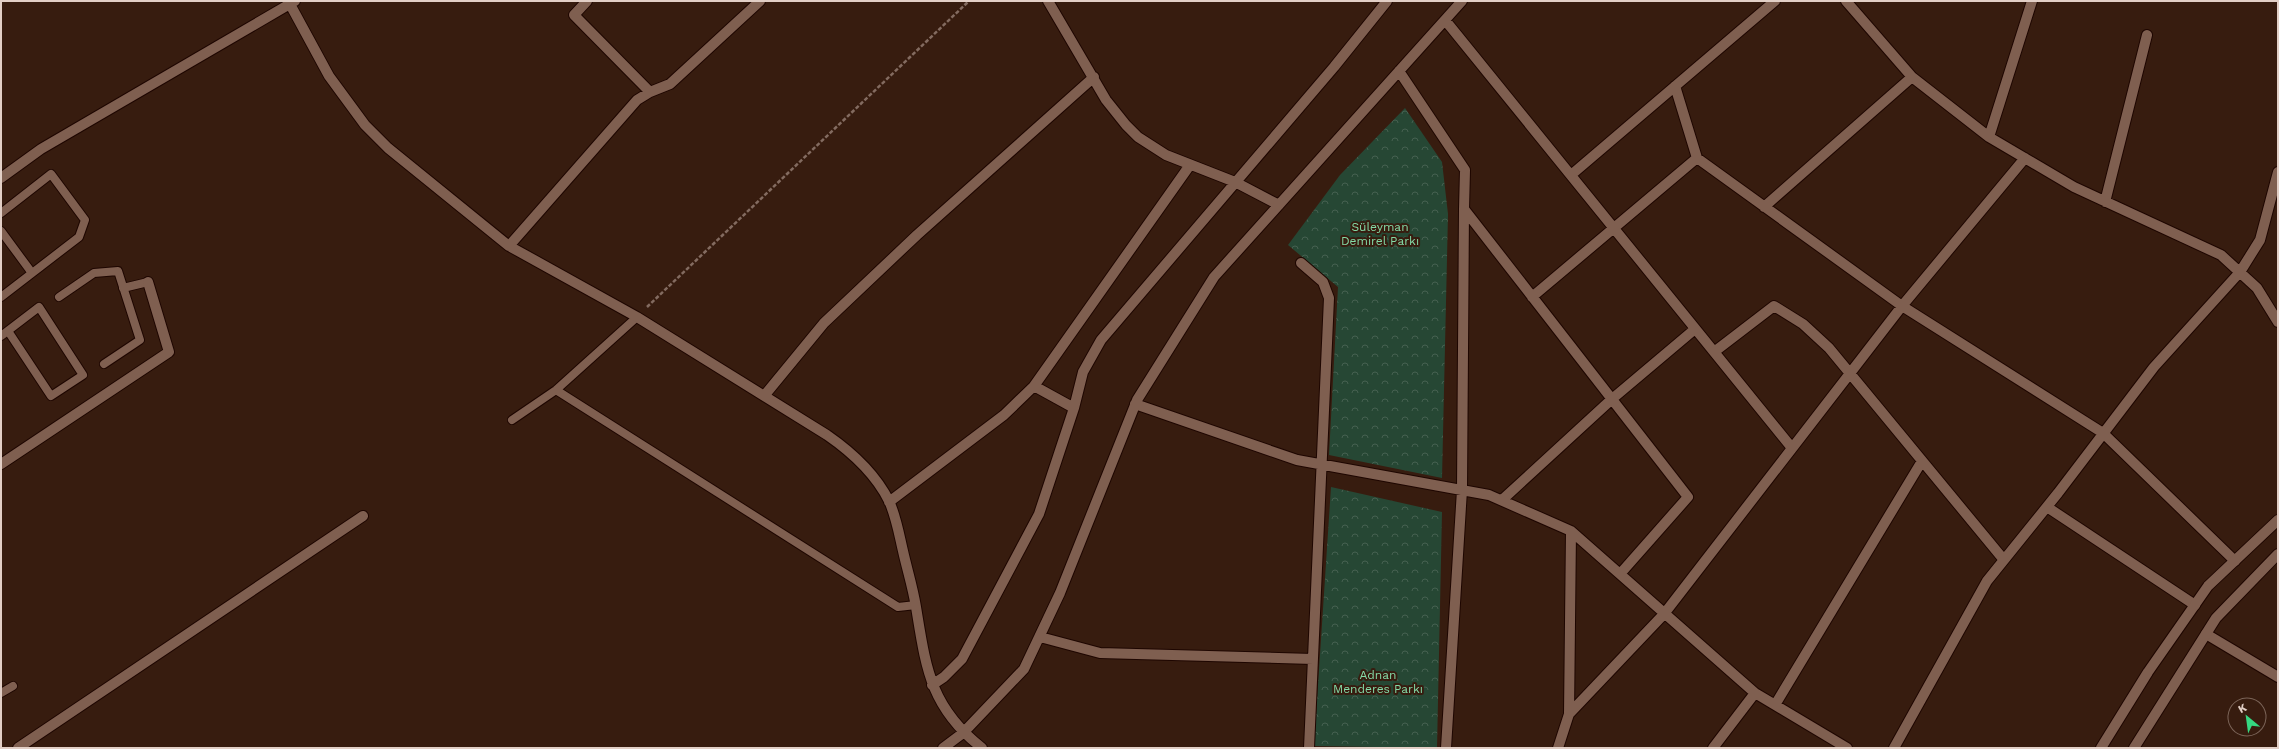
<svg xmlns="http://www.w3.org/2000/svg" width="2279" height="749" font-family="'Work Sans',sans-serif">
  <defs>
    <pattern id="park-crowns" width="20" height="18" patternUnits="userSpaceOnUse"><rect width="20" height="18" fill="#264734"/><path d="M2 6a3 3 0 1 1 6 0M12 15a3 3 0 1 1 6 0" fill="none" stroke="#456050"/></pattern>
  </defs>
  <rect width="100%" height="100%" fill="#371c0f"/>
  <path fill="url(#park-crowns)" d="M1405 108 1442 162 1448 214 1442 478 1329 455 1338 287 1288 245 1340 175Z
    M1331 487 1442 512 1437 748 1314 746Z"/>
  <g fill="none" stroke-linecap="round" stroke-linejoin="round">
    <g stroke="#1e0600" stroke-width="10">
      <path id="service" d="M1 213 51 174 85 220 79 237 1 297
        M1 231 32 273
        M123 288 148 282
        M59 297 94 273 118 271 140 340 104 364
        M1 336 39 307 83 375 51 396 8 331
        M556 390 898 607 916 605
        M512 420 556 390 637 317
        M1 693 13 686"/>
    </g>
    <g stroke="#1e0600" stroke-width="12">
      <path id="minor" d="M587 1 574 15 650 92
        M1048 1 1106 100 1126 125 1138 137 1166 155 1235 182 1279 205
        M1846 1 1912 77 1989 137 2074 187 2221 255 2257 288 2278 322
        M291 6 329 76 365 125 388 148 509 246 637 317 827 435C853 453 875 473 889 501 896 516 899 534 903 551 907 569 913 588 916 607 926 668 930 707 982 748
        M1445 20 1792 448
        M1399 71 1465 170 1464 209 1688 497 1620 574
        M1675 86 1697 158 1902 306 2103 433 2235 561
        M1989 137 2032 1
        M1571 175 1775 1
        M1 178 41 149 295 1
        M2105 202 2147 35
        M1764 207 1912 77
        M509 246 637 100 650 92 670 84 760 1
        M1301 263 1323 282 1329 298 1309 748
        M1532 297 1697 158
        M1714 352 1774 306 1803 324 1829 348 2004 560
        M1034 386 1074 408
        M764 396 824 323 917 235 1094 77
        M1135 404 1297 460 1489 495 1571 531 1755 693 1847 748
        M1 464 169 352 148 282
        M1502 500 1612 399 1695 329
        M889 502 1004 415 1034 386 1190 165
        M2047 507 2195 605
        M2206 634 2278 677
        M1040 637 1100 653 1313 659
        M932 685 944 677 962 659 1039 514 1074 408 1083 372 1101 340 1334 67 1387 1
        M1775 705 1922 461
        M1569 714 1571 531
        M18 748 363 516
        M943 748 963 733 1024 669 1060 593 1137 400 1214 277 1462 1
        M1446 748 1462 490 1464 209
        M1558 748 1569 714 1664 614 1902 306 2025 158
        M1713 748 1755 693
        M1894 748 1987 581 2058 493 2154 367 2240 272 2260 240 2278 172"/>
    </g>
    <g stroke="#1e0600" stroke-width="12">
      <path id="tertiary" d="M2101 748 2148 672 2208 586 2278 520
        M2134 748 2216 618 2278 554"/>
    </g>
    <path stroke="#836b60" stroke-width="2.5" stroke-dasharray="4 2" stroke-linecap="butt" d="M647 307 969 1"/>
    <use href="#service" stroke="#7f5f50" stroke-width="8"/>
    <use href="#minor" stroke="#7f5f50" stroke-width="10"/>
    <use href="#tertiary" stroke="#7f5f50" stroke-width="10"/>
  </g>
  <g text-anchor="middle" stroke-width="4" stroke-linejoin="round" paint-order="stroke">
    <g font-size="12" fill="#84daa7" stroke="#371c0f">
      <text x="1380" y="231">Süleyman<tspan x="1380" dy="14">Demirel Parkı</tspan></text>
      <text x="1378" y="679">Adnan<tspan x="1378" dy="14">Menderes Parkı</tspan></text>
    </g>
  </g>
  <rect width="2279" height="749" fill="none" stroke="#e2cfc6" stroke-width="4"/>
  <g transform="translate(2247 717) rotate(331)"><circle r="19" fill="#371c0f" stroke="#7b6458"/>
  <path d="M0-3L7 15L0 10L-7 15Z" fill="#35d881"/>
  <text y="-6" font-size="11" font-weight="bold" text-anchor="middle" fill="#e2cfc6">K</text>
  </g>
</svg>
